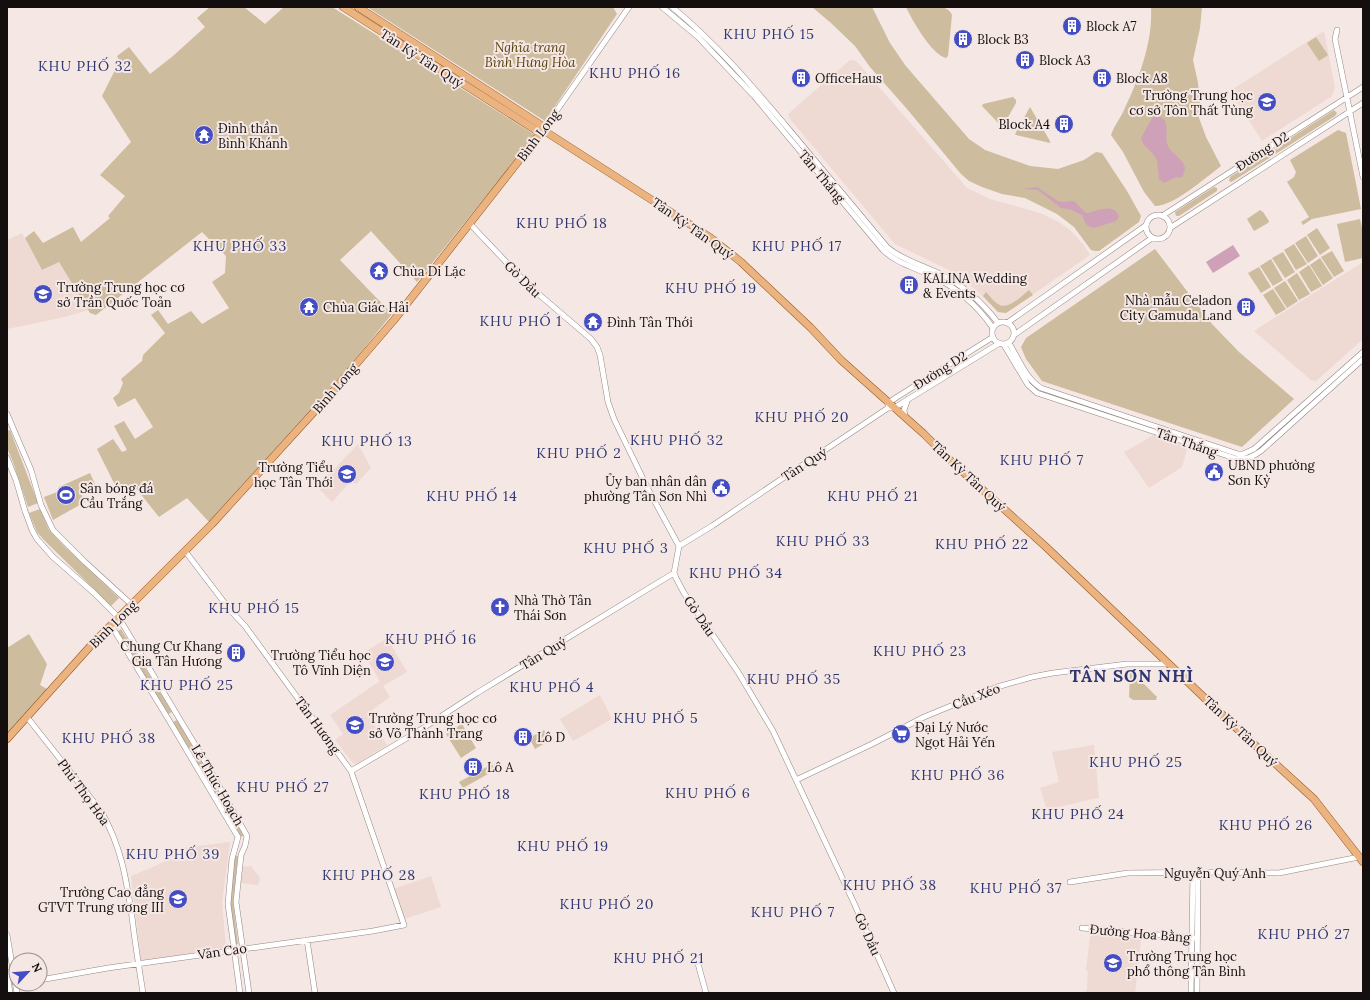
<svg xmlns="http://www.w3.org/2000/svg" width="1370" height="1000" font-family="Lora,serif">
  <rect width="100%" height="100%" fill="#f4e7e4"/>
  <path fill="#eed9d3" d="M1324 31 1335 88 1332 96 1262 141 1230 91Z
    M852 60 856 61 858 63 967 188 990 199 1040 213 1059 222 1070 230 1083 244 1090 255 1006 313 998 312 976 290 957 274 895 244 790 119 788 114 849 61Z
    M22 233 42 270 59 262 88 310 65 317 7 329V240Z
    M1363 262V339L1316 381 1311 380 1254 331Z
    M1154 435 1188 446 1182 467 1149 488 1124 452Z
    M358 444 371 468 356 484 351 481 332 502 317 487Z
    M387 638 407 672 383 686 390 697 367 714 387 745 356 764 353 763 335 740 343 734 330 715 380 681 363 653Z
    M600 695 612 719 573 741 560 719Z
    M1094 745 1099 798 1092 799 1051 809 1046 807 1040 788 1059 782 1052 752Z
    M230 842 222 903 226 948 214 951 211 948 198 949 194 953 141 961 131 876 151 868 168 860 183 858 182 848Z
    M251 866 260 878 258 885 239 883 241 867Z
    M431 876 441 907 404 919 393 889Z
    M1093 935 1141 939 1135 993H1084L1087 990 1088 972 1086 970 1090 937Z"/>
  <path fill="#cdbc9d" d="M210 7H244L265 24 284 7H332L535 135 417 282 371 231 340 260 392 314 348 368 209 522 187 498 159 517 135 487 120 495 97 449 113 439 122 452 127 450 114 426 124 421 135 439 153 427 135 398 118 407 113 398 119 393 123 383 121 379 142 361 143 355 165 333 151 315 158 310 168 324 191 311 202 324 229 308 212 282 225 273 226 256 202 232 96 315 90 313 59 262 42 270 25 238 34 231 43 243 73 227 81 242 110 218 108 216 125 196 100 175 131 142 102 96 114 72 120 62 117 56 129 47 150 74 173 56 205 27 197 18Z
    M367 7H613L617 14 545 121Z
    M812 7H872L890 43 905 65 969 139 985 150 1030 166 1058 169 1084 160 1096 152 1102 153 1127 191 1141 216 1139 222 1099 251H1095L1091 250 1074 227 1057 214 1025 198 1002 194 982 187 969 181 961 174 907 109 870 67 855 46 831 23Z
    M906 7H941C946 8 950 10 952 15L948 56 946 58C932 55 912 20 906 7Z
    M1151 7H1202L1200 28 1193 60 1198 83 1200 102 1199 118 1206 137 1221 166C1205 178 1174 206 1155 206L1144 192 1123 152 1111 135C1114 126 1120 119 1124 110 1139 79 1153 42 1151 7Z
    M1316 37 1328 55 1319 61 1307 43Z
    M1013 97 1016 100V103L1003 126 1002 127 982 106 983 104Z
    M1030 107 1050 141V143L1016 135 1015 134Z
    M1334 110 1337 113 1335 116 1233 181 1231 182 1229 181 1230 177Z
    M1338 130 1346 133 1361 209 1312 219 1303 225 1301 222 1309 217 1287 182 1294 177 1296 172 1290 160Z
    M1214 187 1217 188V191L1179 216H1176L1175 212Z
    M1260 210 1263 212 1269 221 1268 223 1254 231 1247 219Z
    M1360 219 1363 232V258L1345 262 1337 224Z
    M1317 228 1330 248 1320 255 1307 235Z
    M1306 236 1318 256 1308 263 1295 243Z
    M1294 244 1307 264 1296 270 1284 250Z
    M1155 249 1212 324 1239 352 1294 399 1242 447 1042 381 1026 359 1021 347 1026 338Z
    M1332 251 1344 271 1334 277 1321 257Z
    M1283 252 1295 272 1285 278 1272 258Z
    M1320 258 1333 278 1323 285 1310 265Z
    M1271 259 1283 280 1273 286 1260 266Z
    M1309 265 1322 286 1311 292 1299 272Z
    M1259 267 1271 287 1261 293 1248 273Z
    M1297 273 1310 294 1299 300 1287 280Z
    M1285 281 1298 301 1287 308 1274 288Z
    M1273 289 1286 309 1276 315 1263 295Z
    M1029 290 1033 295 1006 313 998 312 983 296 986 292C990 296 993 301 998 304 1007 311 1022 296 1029 290Z
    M10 430 38 503 28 507 13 462 7 448V431Z
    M90 473 95 484 80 492 85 502 53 520 44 497 60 491 59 487Z
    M40 509 49 530 64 546 119 598 111 606 44 540 37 532 29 513Z
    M121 629 172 712 168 714 117 632Z
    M29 634 47 664 40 685 47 689 7 735V648Z
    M1132 672 1157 697 1156 700H1133L1129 697 1130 673Z
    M177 720 245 834 241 837 173 722Z
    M462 724 476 748 461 758 446 734Z
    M544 730 550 740 535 749 529 738Z
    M492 764 495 770 463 788 459 782Z
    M234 855 238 856 233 902 238 944H235L230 902Z"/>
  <path fill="#cea1b8" d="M1159 116C1173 123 1162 138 1169 148 1174 155 1183 159 1185 168L1183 176 1179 178 1176 177 1164 183 1159 179 1157 160 1153 154 1144 145 1141 138 1151 120 1153 117Z
    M1037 187 1058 201 1063 202 1074 201 1086 213C1095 212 1115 201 1119 217L1116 221 1094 228 1090 227 1086 224 1082 215 1069 209 1061 208 1038 190 1023 189Z
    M1233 245 1240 256 1213 273 1206 262Z"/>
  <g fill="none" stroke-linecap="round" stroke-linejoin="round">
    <g stroke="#938785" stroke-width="6">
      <path id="minor" d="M662 7 698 37 754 96 883 250C896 263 916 268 932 276 958 288 977 305 993 328
        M672 7C717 44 754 88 792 133 824 171 855 209 887 247 900 259 924 266 940 274 963 285 983 303 998 323
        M1337 30 1335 39 1363 177
        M543 130 629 7
        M1146 227a12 12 0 1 1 24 0a12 12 0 1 1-24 0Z
        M1162 216 1363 87
        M470 224 528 285 591 339 597 347 600 355 608 402 614 419 648 489 679 546 674 573 676 578 684 593 738 672 773 731 854 903 894 993
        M1170 228 1363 103
        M992 333a11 11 0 1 1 22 0a11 11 0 1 1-22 0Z
        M1007 323 1145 226
        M1014 335 1152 238
        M1009 343C1018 358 1026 379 1041 388L1238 454H1243L1254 449 1363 352
        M1004 345 1028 385 1037 393 1237 459C1247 460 1254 456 1261 451L1363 359
        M888 405V403L897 397 993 337
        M7 414 31 470 41 505 53 530 85 562 132 605
        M905 417 904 410 908 399
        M7 458 16 480 25 511 32 530 37 539 53 557 93 592 119 618 206 763 247 836 245 846 241 855 236 902 249 993
        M679 546 712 526 786 476 888 408H894L998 344
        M111 625 170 722 238 837 232 859 228 904 240 993
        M27 717 101 811C121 846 126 877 132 917 135 942 139 968 143 993
        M351 771 417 732 477 693 674 573
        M796 780 872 744 924 717 997 687 1032 677 1053 673 1127 664H1169
        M1070 882 1128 873 1222 872 1279 873 1359 857
        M1082 928 1194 938
        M7 935 17 993
        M307 940 315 993
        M697 960 706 993
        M7 972 10 993
        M40 980 108 968 373 931 404 925 351 771 245 626 230 610 185 551
        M1191 993 1193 872
        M1197 993 1198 872"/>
    </g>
    <g stroke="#975820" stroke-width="8">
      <path id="major" d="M343 7 537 131 543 130
        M358 7 541 125 543 130 711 238 741 262 811 328 841 360 924 434 953 463 1045 546 1234 726 1314 799 1363 862
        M7 739 95 641 212 524 333 391 394 320 543 130"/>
    </g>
    <use href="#minor" stroke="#fff" stroke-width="5"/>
    <use href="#major" stroke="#ebb37f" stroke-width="7"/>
  </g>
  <defs>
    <g id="building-disc" transform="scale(1)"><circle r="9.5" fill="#444dc2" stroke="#f4e7e4"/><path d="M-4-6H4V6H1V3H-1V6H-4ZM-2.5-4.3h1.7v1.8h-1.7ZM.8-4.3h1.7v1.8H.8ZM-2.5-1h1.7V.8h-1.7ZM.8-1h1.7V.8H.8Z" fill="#fff"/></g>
    <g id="school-disc" transform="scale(1)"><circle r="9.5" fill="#444dc2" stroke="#f4e7e4"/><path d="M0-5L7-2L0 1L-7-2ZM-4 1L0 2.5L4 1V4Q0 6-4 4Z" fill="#fff"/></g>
    <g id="temple-disc" transform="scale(1)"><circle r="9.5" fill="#444dc2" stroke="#f4e7e4"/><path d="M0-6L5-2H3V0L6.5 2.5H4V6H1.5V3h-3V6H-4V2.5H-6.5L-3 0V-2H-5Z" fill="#fff"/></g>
    <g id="civic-disc" transform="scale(1)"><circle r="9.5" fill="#444dc2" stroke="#f4e7e4"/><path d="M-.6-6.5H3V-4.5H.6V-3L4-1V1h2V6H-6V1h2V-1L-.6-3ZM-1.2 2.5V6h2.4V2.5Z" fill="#fff"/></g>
    <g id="stadium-disc" transform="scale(1)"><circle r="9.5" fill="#444dc2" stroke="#f4e7e4"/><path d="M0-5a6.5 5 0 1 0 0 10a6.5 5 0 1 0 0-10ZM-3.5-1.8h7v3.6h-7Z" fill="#fff"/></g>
    <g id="church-disc" transform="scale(1)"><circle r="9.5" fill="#444dc2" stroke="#f4e7e4"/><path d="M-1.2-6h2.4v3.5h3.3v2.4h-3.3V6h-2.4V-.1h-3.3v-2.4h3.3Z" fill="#fff"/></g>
    <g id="supermarket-disc" transform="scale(1)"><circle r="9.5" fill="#444dc2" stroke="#f4e7e4"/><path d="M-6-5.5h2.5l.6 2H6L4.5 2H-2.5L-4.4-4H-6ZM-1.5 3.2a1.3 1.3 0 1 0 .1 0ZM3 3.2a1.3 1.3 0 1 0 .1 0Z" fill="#fff"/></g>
    <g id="university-disc" transform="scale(1)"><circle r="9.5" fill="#444dc2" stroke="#f4e7e4"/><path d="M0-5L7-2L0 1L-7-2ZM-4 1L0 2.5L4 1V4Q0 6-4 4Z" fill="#fff"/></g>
  </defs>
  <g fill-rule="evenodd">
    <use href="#building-disc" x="1072" y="26"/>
    <use href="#building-disc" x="963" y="39"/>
    <use href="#building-disc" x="1025" y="60"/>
    <use href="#building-disc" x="801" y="78"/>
    <use href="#building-disc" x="1102" y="78"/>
    <use href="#school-disc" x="1267" y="102"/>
    <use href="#building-disc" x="1064" y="124"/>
    <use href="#temple-disc" x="204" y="135"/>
    <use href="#temple-disc" x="379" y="271"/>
    <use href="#building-disc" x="909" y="285"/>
    <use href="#school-disc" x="43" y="294"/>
    <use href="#temple-disc" x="309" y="307"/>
    <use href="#building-disc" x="1246" y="307"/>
    <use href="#temple-disc" x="593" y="322"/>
    <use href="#civic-disc" x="1214" y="472"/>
    <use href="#school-disc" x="347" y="474"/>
    <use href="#civic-disc" x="721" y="488"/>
    <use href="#stadium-disc" x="66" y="495"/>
    <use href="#church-disc" x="500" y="607"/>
    <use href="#building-disc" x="236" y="653"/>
    <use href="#school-disc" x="385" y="662"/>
    <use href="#school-disc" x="355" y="725"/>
    <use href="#supermarket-disc" x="901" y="734"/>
    <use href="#building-disc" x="523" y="737"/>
    <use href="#building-disc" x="473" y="767"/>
    <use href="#university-disc" x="178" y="899"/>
    <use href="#school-disc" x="1113" y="963"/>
  </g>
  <g text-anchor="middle" stroke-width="4" stroke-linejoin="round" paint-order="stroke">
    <g font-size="13" fill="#140f0e" stroke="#f4e7e4" text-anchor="start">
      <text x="1086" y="31">Block A7</text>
      <text x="977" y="44">Block B3</text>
      <text x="1039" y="65">Block A3</text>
      <text x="815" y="83">OfficeHaus</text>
      <text x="1116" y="83">Block A8</text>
      <text x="1253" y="100" text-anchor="end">Trường Trung học<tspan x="1253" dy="15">cơ sở Tôn Thất Tùng</tspan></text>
      <text x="1050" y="129" text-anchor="end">Block A4</text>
      <text x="218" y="133">Đình thần<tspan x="218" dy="15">Bình Khánh</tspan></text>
      <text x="393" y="276">Chùa Di Lặc</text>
      <text x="923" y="283">KALINA Wedding<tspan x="923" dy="15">&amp; Events</tspan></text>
      <text x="57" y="292">Trường Trung học cơ<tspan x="57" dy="15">sở Trần Quốc Toản</tspan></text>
      <text x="1232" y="305" text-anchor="end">Nhà mẫu Celadon<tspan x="1232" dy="15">City Gamuda Land</tspan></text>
      <text x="323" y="312">Chùa Giác Hải</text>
      <text x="607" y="327">Đình Tân Thới</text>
      <text x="1228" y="470">UBND phường<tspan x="1228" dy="15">Sơn Kỳ</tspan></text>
      <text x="333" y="472" text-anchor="end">Trường Tiểu<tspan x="333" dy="15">học Tân Thới</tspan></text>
      <text x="707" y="486" text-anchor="end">Ủy ban nhân dân<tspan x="707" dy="15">phường Tân Sơn Nhì</tspan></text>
      <text x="80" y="493">Sân bóng đá<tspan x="80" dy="15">Cầu Trắng</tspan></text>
      <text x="514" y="605">Nhà Thờ Tân<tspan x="514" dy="15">Thái Sơn</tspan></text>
      <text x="222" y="651" text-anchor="end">Chung Cư Khang<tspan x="222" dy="15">Gia Tân Hương</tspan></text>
      <text x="371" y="660" text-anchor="end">Trường Tiểu học<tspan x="371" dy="15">Tô Vĩnh Diện</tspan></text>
      <text x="369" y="723">Trường Trung học cơ<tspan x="369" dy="15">sở Võ Thành Trang</tspan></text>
      <text x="915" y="732">Đại Lý Nước<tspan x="915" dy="15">Ngọt Hải Yến</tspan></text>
      <text x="537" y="742">Lô D</text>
      <text x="487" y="772">Lô A</text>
      <text x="164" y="897" text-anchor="end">Trường Cao đẳng<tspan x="164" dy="15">GTVT Trung ương III</tspan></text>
      <text x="1127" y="961">Trường Trung học<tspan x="1127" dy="15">phổ thông Tân Bình</tspan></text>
    </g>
    <g font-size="13" font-style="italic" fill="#573f0b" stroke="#f4e7e4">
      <text x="530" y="52">Nghĩa trang<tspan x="530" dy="15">Bình Hưng Hòa</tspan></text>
    </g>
    <g font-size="13" fill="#140f0e" stroke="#f4e7e4">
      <text transform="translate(422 58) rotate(33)" y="5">Tân Kỳ Tân Quý</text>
      <text transform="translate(538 135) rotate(-53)" y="5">Bình Long</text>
      <text transform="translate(1262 151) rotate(-33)" y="5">Đường D2</text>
      <text transform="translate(822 176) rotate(50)" y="5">Tân Thắng</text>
      <text transform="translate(693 228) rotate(35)" y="5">Tân Kỳ Tân Quý</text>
      <text transform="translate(523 279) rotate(45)" y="5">Gò Dầu</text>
      <text transform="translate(940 370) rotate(-32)" y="5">Đường D2</text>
      <text transform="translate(335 388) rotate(-49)" y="5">Bình Long</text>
      <text transform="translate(1187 442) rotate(19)" y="5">Tân Thắng</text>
      <text transform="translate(804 464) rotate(-33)" y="5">Tân Quý</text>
      <text transform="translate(969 476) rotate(43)" y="5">Tân Kỳ Tân Quý</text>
      <text transform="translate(700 616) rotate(56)" y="5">Gò Dầu</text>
      <text transform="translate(113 624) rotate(-45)" y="5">Bình Long</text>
      <text transform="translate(543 653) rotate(-31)" y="5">Tân Quý</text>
      <text transform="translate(976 696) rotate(-21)" y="5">Cầu Xéo</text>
      <text transform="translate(318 725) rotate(54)" y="5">Tân Hương</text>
      <text transform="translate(1241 731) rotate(43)" y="5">Tân Kỳ Tân Quý</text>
      <text transform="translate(218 785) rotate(60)" y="5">Lê Thúc Hoạch</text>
      <text transform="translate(84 792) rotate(54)" y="5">Phú Thọ Hòa</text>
      <text x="1215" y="878">Nguyễn Quý Anh</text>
      <text transform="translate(1140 933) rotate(5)" y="5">Đường Hoa Bằng</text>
      <text transform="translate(868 934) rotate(66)" y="5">Gò Dầu</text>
      <text transform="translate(222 951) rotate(-8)" y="5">Văn Cao</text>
    </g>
    <g font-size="14" letter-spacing="1" fill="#2e3671" stroke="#f4e7e4">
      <text x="769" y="39">KHU PHỐ 15</text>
      <text x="85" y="71">KHU PHỐ 32</text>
      <text x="635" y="78">KHU PHỐ 16</text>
      <text x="562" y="228">KHU PHỐ 18</text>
      <text x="240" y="251">KHU PHỐ 33</text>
      <text x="797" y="251">KHU PHỐ 17</text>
      <text x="711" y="293">KHU PHỐ 19</text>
      <text x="521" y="326">KHU PHỐ 1</text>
      <text x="802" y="422">KHU PHỐ 20</text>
      <text x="677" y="445">KHU PHỐ 32</text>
      <text x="367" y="446">KHU PHỐ 13</text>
      <text x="579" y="458">KHU PHỐ 2</text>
      <text x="1042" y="465">KHU PHỐ 7</text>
      <text x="472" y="501">KHU PHỐ 14</text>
      <text x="873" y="501">KHU PHỐ 21</text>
      <text x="823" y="546">KHU PHỐ 33</text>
      <text x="982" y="549">KHU PHỐ 22</text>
      <text x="626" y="553">KHU PHỐ 3</text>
      <text x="736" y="578">KHU PHỐ 34</text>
      <text x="254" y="613">KHU PHỐ 15</text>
      <text x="431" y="644">KHU PHỐ 16</text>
      <text x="920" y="656">KHU PHỐ 23</text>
      <text x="794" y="684">KHU PHỐ 35</text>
      <text x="187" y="690">KHU PHỐ 25</text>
      <text x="552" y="692">KHU PHỐ 4</text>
      <text x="656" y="723">KHU PHỐ 5</text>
      <text x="109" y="743">KHU PHỐ 38</text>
      <text x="1136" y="767">KHU PHỐ 25</text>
      <text x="958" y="780">KHU PHỐ 36</text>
      <text x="283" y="792">KHU PHỐ 27</text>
      <text x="708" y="798">KHU PHỐ 6</text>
      <text x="465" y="799">KHU PHỐ 18</text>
      <text x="1078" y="819">KHU PHỐ 24</text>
      <text x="1266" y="830">KHU PHỐ 26</text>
      <text x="563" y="851">KHU PHỐ 19</text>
      <text x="173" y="859">KHU PHỐ 39</text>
      <text x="369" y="880">KHU PHỐ 28</text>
      <text x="890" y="890">KHU PHỐ 38</text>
      <text x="1016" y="893">KHU PHỐ 37</text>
      <text x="607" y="909">KHU PHỐ 20</text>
      <text x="793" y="917">KHU PHỐ 7</text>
      <text x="1304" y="939">KHU PHỐ 27</text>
      <text x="659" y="963">KHU PHỐ 21</text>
    </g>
    <g font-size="17" font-weight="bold" letter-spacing="1" fill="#2e3671" stroke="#f4e7e4">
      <text x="1132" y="682">TÂN SƠN NHÌ</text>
    </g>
  </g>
  <rect width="1370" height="1000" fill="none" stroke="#140f0e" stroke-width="16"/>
  <g transform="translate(28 972) rotate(64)"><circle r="19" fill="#f4e7e4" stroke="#9a918e"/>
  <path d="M0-3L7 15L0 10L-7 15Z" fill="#444dc2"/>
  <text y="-6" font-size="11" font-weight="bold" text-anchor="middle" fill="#140f0e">N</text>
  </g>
</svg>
